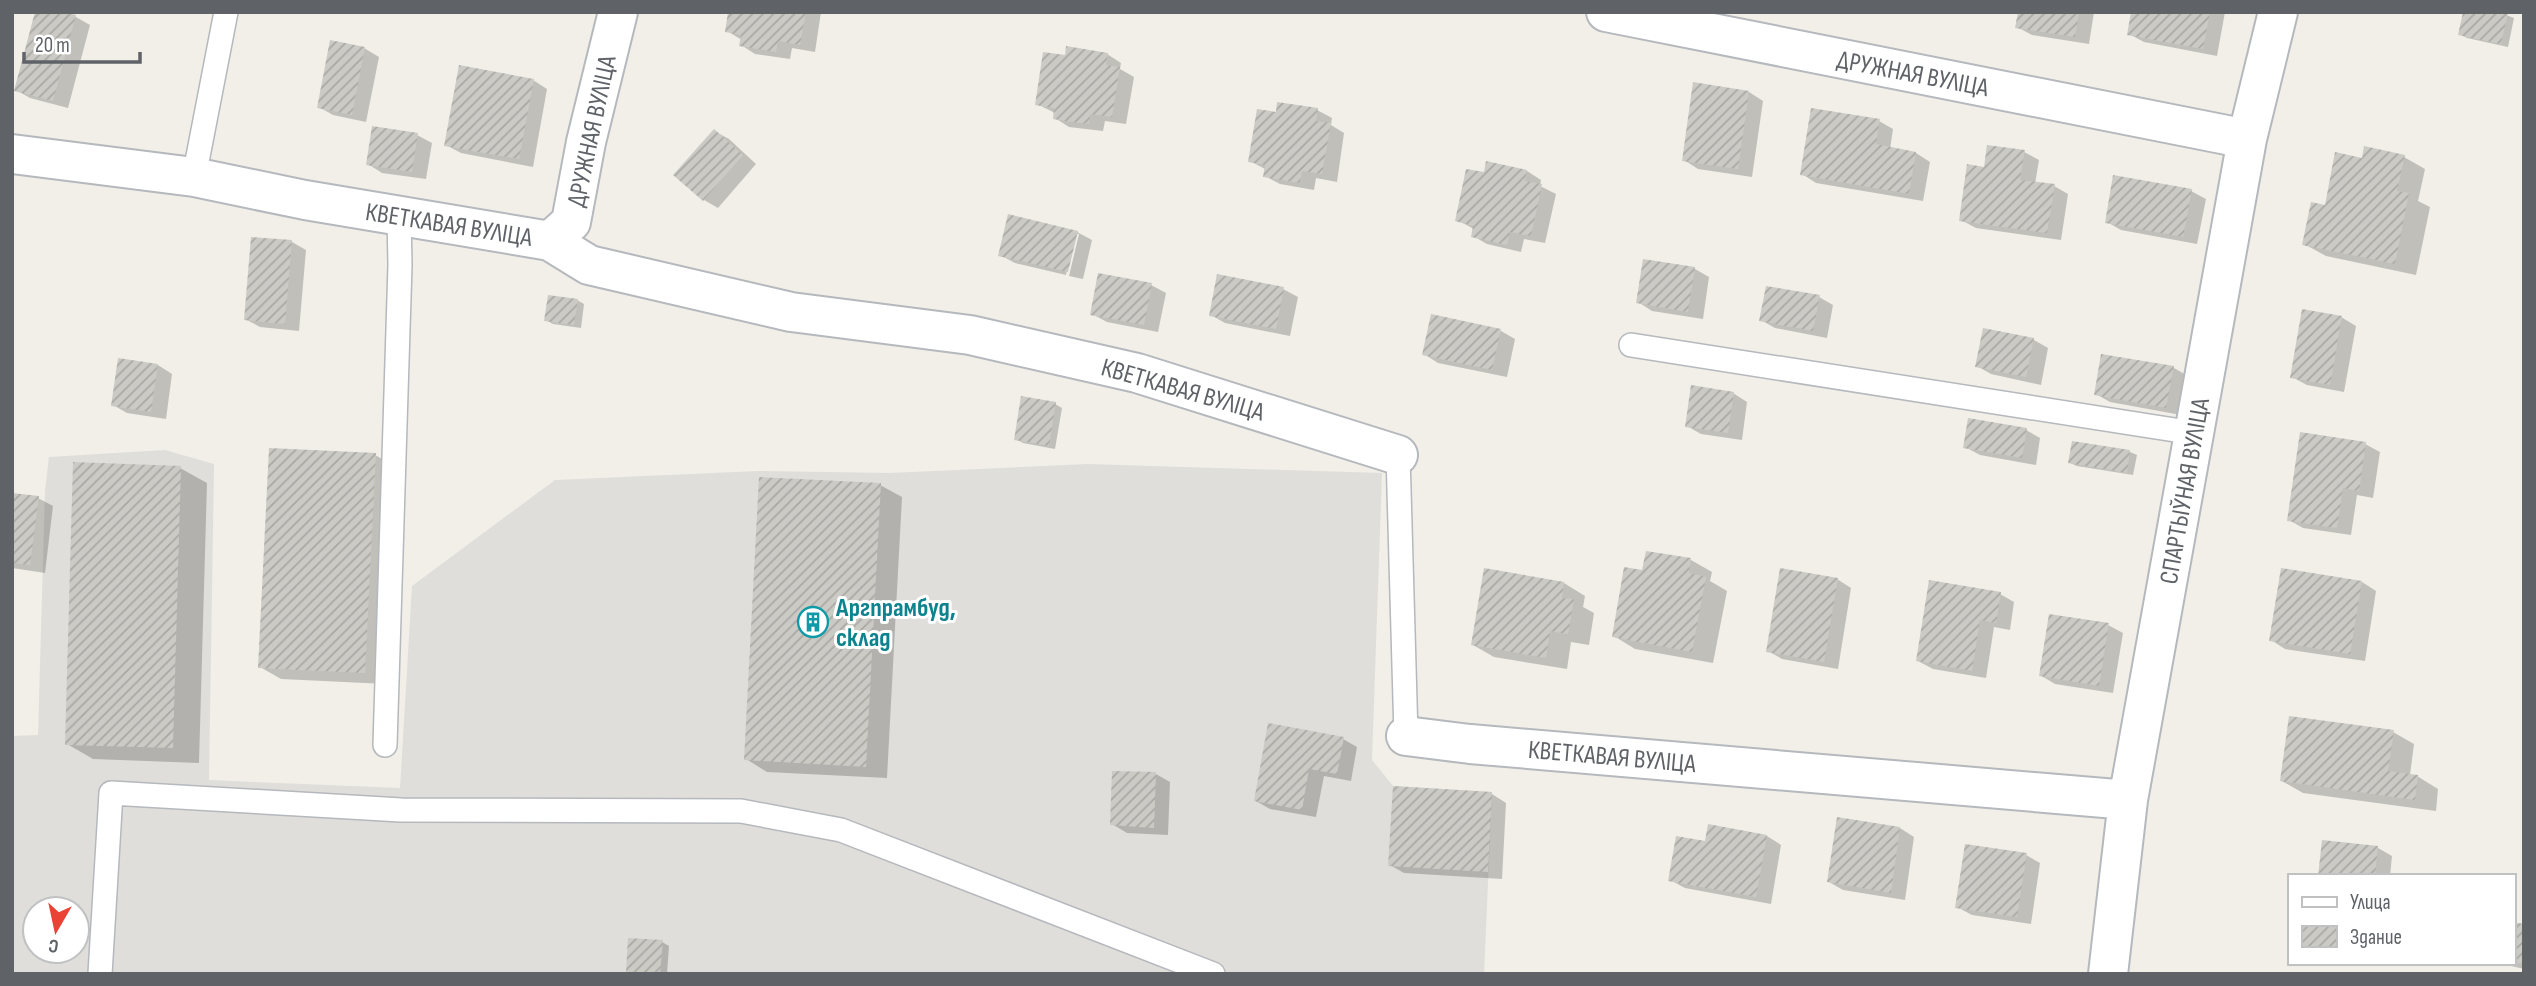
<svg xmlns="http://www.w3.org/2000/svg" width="2536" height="986" font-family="'Sofia Sans Condensed',sans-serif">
  <defs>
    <pattern id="building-hatch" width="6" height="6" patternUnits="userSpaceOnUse" patternTransform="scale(1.75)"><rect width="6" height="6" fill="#cccac5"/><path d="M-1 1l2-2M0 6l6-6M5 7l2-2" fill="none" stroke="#a9a8a4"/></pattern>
  </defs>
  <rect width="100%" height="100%" fill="#f1efe8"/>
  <path fill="#e0deda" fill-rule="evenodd" d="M165 450 214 464 209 780 400 788 412 586 555 480 758 471 889 473 1088 464 1382 473 1372 760 1393 786 1492 792 1484 974H12V736L38 735 45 491 49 457ZM35 909H77V951H35Z"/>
  <path fill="#0003" d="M58 12 76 17 90 25 68 108 30 98 16 90Z
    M730 12H821L815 52 792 48 790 59 755 54 741 45 742 40 727 31Z
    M2020 12H2094L2089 44 2032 35 2017 27Z
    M2133 12H2225L2217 56 2144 42 2129 34Z
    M2465 12H2498L2514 18 2508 47 2467 38 2460 34Z
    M364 48 379 57 366 122 333 115 319 107Z
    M1107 54 1121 63 1120 69 1134 77 1126 124 1105 121 1103 131 1069 127 1055 118V113L1037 104 1066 57Z
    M533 80 547 89 533 167 461 153 446 145Z
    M1695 84 1749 92 1763 101 1752 177 1698 169 1684 160Z
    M1317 110 1332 118 1331 125 1344 133 1337 182 1316 178 1314 190 1280 184 1265 176V169L1250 161Z
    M1879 121 1893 129 1890 149 1916 153 1930 162 1923 201 1816 183 1802 174Z
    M714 131 729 139 756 164 718 208 704 200Z
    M417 135 432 143 426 179 382 173 368 164Z
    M2024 152 2039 160 2035 184 2054 186 2068 194 2061 240 1976 228 1961 220 1986 169Z
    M2404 157 2425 169 2418 201 2430 207 2416 275 2326 256 2304 244 2326 207 2363 160Z
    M1527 171 1541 180 1540 186 1556 194 1545 243 1524 239 1521 252 1487 244 1473 236 1474 229 1457 220Z
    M2191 191 2206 199 2197 244 2121 230 2107 222Z
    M1077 232 1092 240 1083 279 1069 276 1079 234H1075L1066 275 1015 263 1000 255Z
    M292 242 306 250 299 331 260 327 245 319Z
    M1644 261 1695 269 1709 277 1703 319 1652 311 1638 302Z
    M1151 285 1166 293 1158 332 1107 322 1092 314Z
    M1283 289 1298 297 1290 336 1225 323 1211 315Z
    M1819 297 1833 305 1827 338 1775 328 1761 320Z
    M577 300 584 304 581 328 553 324 546 320Z
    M2341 317 2356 326 2344 392 2307 385 2292 377Z
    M1984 330 2034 340 2048 348 2041 385 1991 374 1977 366Z
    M1501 331 1515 339 1507 377 1438 363 1424 354Z
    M158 365 172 374 166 419 127 413 113 405Z
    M2174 368 2188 376 2181 415 2110 402 2096 394Z
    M1733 393 1747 402 1742 440 1701 434 1687 426Z
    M1055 404 1062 408 1055 449 1023 443 1016 439Z
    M2026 430 2040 438 2036 465 1980 455 1965 447Z
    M2365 444 2380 452 2373 498 2357 495 2351 535 2303 528 2289 520Z
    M2130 452 2137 455 2133 475 2077 466 2070 463Z
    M375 455 397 467 386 684 281 679 260 667Z
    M180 468 207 483 199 763 93 759 67 744Z
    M880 485 902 497 887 778 767 772 746 759Z
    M12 495 38 498 53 506 45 573 12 568Z
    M1648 553 1691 560 1712 572 1710 581 1727 591 1713 663 1635 649 1614 636 1644 572Z
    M1485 570 1564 583 1585 596 1583 607 1594 613 1589 645 1571 642 1567 669 1494 657 1473 645Z
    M1837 579 1851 588 1838 669 1782 659 1768 651Z
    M2362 582 2376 591 2365 661 2285 649 2271 640Z
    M2000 594 2014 602 2010 630 1994 627 1986 678 1933 669 1918 661Z
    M2108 625 2123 633 2113 693 2055 684 2040 675Z
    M2393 732 2414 744 2410 775 2417 776 2438 789 2436 811 2303 793 2282 781Z
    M1343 739 1357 747 1351 781 1324 776 1316 817 1270 809 1256 801Z
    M1156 774 1170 782 1168 835 1127 833 1112 824Z
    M1394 788 1492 794 1506 803 1502 879 1404 873 1390 865Z
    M1709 826 1767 836 1781 845 1771 904 1685 888 1670 880 1706 843Z
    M1900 828 1914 837 1905 900 1843 890 1829 882Z
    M2378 848 2392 856 2390 876H2320Z
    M2026 855 2040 863 2031 924 1972 915 1957 907Z
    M2513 924 2524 925V969L2499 963H2513Z
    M662 942 669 946 667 974H633L628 971Z"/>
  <path fill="url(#building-hatch)" d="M35 12H65L76 15 53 101 14 91Z
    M728 12H806L800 45 778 41 776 52 739 46 741 35 725 32Z
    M2018 12H2079L2075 37 2015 28Z
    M2131 12H2210L2203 49 2127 35Z
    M2463 12 2508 13 2501 44 2458 35Z
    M330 40 365 47 352 115 317 108Z
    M1066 46 1108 53 1106 65 1120 67 1112 117 1090 114 1089 124 1072 122 1053 119 1054 108 1035 105 1043 52 1065 55Z
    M459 65 534 79 519 159 444 146Z
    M1693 82 1749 91 1738 169 1682 161Z
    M1277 102 1318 108 1316 121 1331 123 1322 174 1302 171 1300 183 1263 177 1265 165 1248 162 1257 109 1276 112Z
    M1811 108 1880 119 1876 144 1916 152 1909 194 1800 175Z
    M372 126 418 133 412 172 366 165Z
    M714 129 743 155 703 201 673 175Z
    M1987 145 2025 150 2020 180 2055 184 2047 233 1959 221 1967 164 1984 167Z
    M2364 146 2405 155 2397 191 2409 193 2395 264 2302 245 2311 202 2325 205 2335 152 2362 158Z
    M1486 161 1527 170 1525 181 1542 184 1531 236 1510 232 1507 245 1471 237 1473 226 1455 221 1466 169 1484 172Z
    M2113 175 2192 189 2183 237 2105 223Z
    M1008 214 1078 231 1068 272 998 256Z
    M251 237 292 240 285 324 244 320Z
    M1643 259 1695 267 1688 312 1636 303Z
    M1098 273 1152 283 1144 325 1090 315Z
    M1217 274 1284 287 1276 329 1209 316Z
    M1766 286 1820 295 1813 331 1759 321Z
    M548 295 578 299 574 325 544 321Z
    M2302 309 2342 316 2330 385 2290 378Z
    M1431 314 1501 329 1492 370 1422 355Z
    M1983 328 2034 338 2026 377 1975 367Z
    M2101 354 2174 366 2166 408 2094 395Z
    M118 358 158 364 151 412 111 406Z
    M1691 385 1734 392 1728 433 1685 427Z
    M1021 396 1056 402 1049 446 1014 440Z
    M1968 418 2027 428 2022 458 1963 448Z
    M2300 432 2366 442 2359 491 2343 488 2337 528 2287 521Z
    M2072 441 2130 450 2127 473 2068 463Z
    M269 448 376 453 365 673 258 668Z
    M73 462 181 466 173 748 65 745Z
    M759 477 881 483 866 767 744 760Z
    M12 493 39 496 30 565 12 563Z
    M1646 551 1691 558 1689 573 1706 577 1692 652 1612 637 1624 567 1642 570Z
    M1484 568 1564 582 1562 598 1574 599 1568 634 1550 631 1546 658 1471 645Z
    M1780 568 1838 578 1824 662 1766 652Z
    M2281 568 2362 581 2350 654 2269 641Z
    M1929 580 2001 592 1996 623 1980 620 1972 671 1916 661Z
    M2049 614 2109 623 2099 686 2039 676Z
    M2289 716 2394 730 2388 771 2418 775 2415 800 2280 781Z
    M1268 723 1344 737 1337 774 1309 769 1302 810 1254 801Z
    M1112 771 1156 772 1154 828 1110 825Z
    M1393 786 1492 792 1488 872 1388 866Z
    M1837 817 1900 827 1891 893 1827 882Z
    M1708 824 1767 835 1756 897 1668 881 1676 836 1705 841Z
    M2322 840 2378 846 2375 876H2318Z
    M1965 844 2027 853 2017 917 1955 908Z
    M2513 922 2524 924V964L2513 962Z
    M628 938 663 940 660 974 626 972Z"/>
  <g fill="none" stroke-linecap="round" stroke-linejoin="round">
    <g stroke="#b5b8bc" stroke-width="26">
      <path id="lane" d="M194 177 226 12
        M1631 345 2194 433
        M1398 455 1406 736
        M385 745 400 265 399 216
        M100 974 111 793 401 810 741 811 841 830 1213 974"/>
    </g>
    <g stroke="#b5b8bc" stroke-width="42">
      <path id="street" d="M1606 12 2247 139
        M12 154 194 177 305 200 550 241 589 265 791 312 970 335 1137 373 1398 455
        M550 241 571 222 586 142 618 12
        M1406 736 1470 744 2128 800
        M2108 974 2128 800 2247 139 2278 12"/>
    </g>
    <use href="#lane" stroke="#fff" stroke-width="23"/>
    <use href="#street" stroke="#fff" stroke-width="38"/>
  </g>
  <defs>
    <g id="building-ring" transform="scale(1.575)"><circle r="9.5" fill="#fff" stroke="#0f9aa8" stroke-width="1.5"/><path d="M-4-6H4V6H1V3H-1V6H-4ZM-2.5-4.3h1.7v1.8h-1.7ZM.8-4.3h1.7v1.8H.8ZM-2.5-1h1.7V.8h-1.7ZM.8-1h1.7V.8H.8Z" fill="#0f9aa8"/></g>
  </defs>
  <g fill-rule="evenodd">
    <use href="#building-ring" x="813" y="622"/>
  </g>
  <g text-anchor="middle" stroke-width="6" stroke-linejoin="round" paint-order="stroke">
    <g font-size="26" fill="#5f6368" stroke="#fff">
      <text transform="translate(1913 73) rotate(11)" y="9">ДРУЖНАЯ ВУЛІЦА</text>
      <text transform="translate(591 131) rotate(-78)" y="9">ДРУЖНАЯ ВУЛІЦА</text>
      <text transform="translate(449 224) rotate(9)" y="9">КВЕТКАВАЯ ВУЛІЦА</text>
      <text transform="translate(1183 389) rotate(16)" y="9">КВЕТКАВАЯ ВУЛІЦА</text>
      <text transform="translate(2184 491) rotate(-80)" y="9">СПАРТЫЎНАЯ ВУЛІЦА</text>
      <text transform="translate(1612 756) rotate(5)" y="9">КВЕТКАВАЯ ВУЛІЦА</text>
    </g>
    <g font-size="26" font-weight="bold" fill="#0d838f" stroke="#fff" text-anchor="start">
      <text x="836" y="616">Аргпрамбуд,<tspan x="836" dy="30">склад</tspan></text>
    </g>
  </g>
  <rect width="2536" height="986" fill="none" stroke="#5f6368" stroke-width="28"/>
  <rect x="2288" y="874" width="228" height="91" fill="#ffffff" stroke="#bfc1c3" stroke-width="2"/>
  <rect x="2302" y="897" width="35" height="10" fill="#ffffff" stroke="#bfc1c3" stroke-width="2"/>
  <text x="2350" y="909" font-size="21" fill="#5f6368">Улица</text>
  <rect x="2302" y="926" width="35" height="21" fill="url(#building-hatch)" stroke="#bfc1c3" stroke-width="2"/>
  <text x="2350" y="944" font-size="21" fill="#5f6368">Здание</text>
  <g transform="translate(56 930) rotate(189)"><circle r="33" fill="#ffffff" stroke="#bfc1c3" stroke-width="2"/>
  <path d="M0-5L12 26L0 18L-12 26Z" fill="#ea4335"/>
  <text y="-10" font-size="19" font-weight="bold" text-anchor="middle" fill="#5f6368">С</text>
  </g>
  <path d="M24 52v10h116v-10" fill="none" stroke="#5f6368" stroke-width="3.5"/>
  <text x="35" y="52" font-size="21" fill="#5f6368" stroke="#ffffff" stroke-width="5" paint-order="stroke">20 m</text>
</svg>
